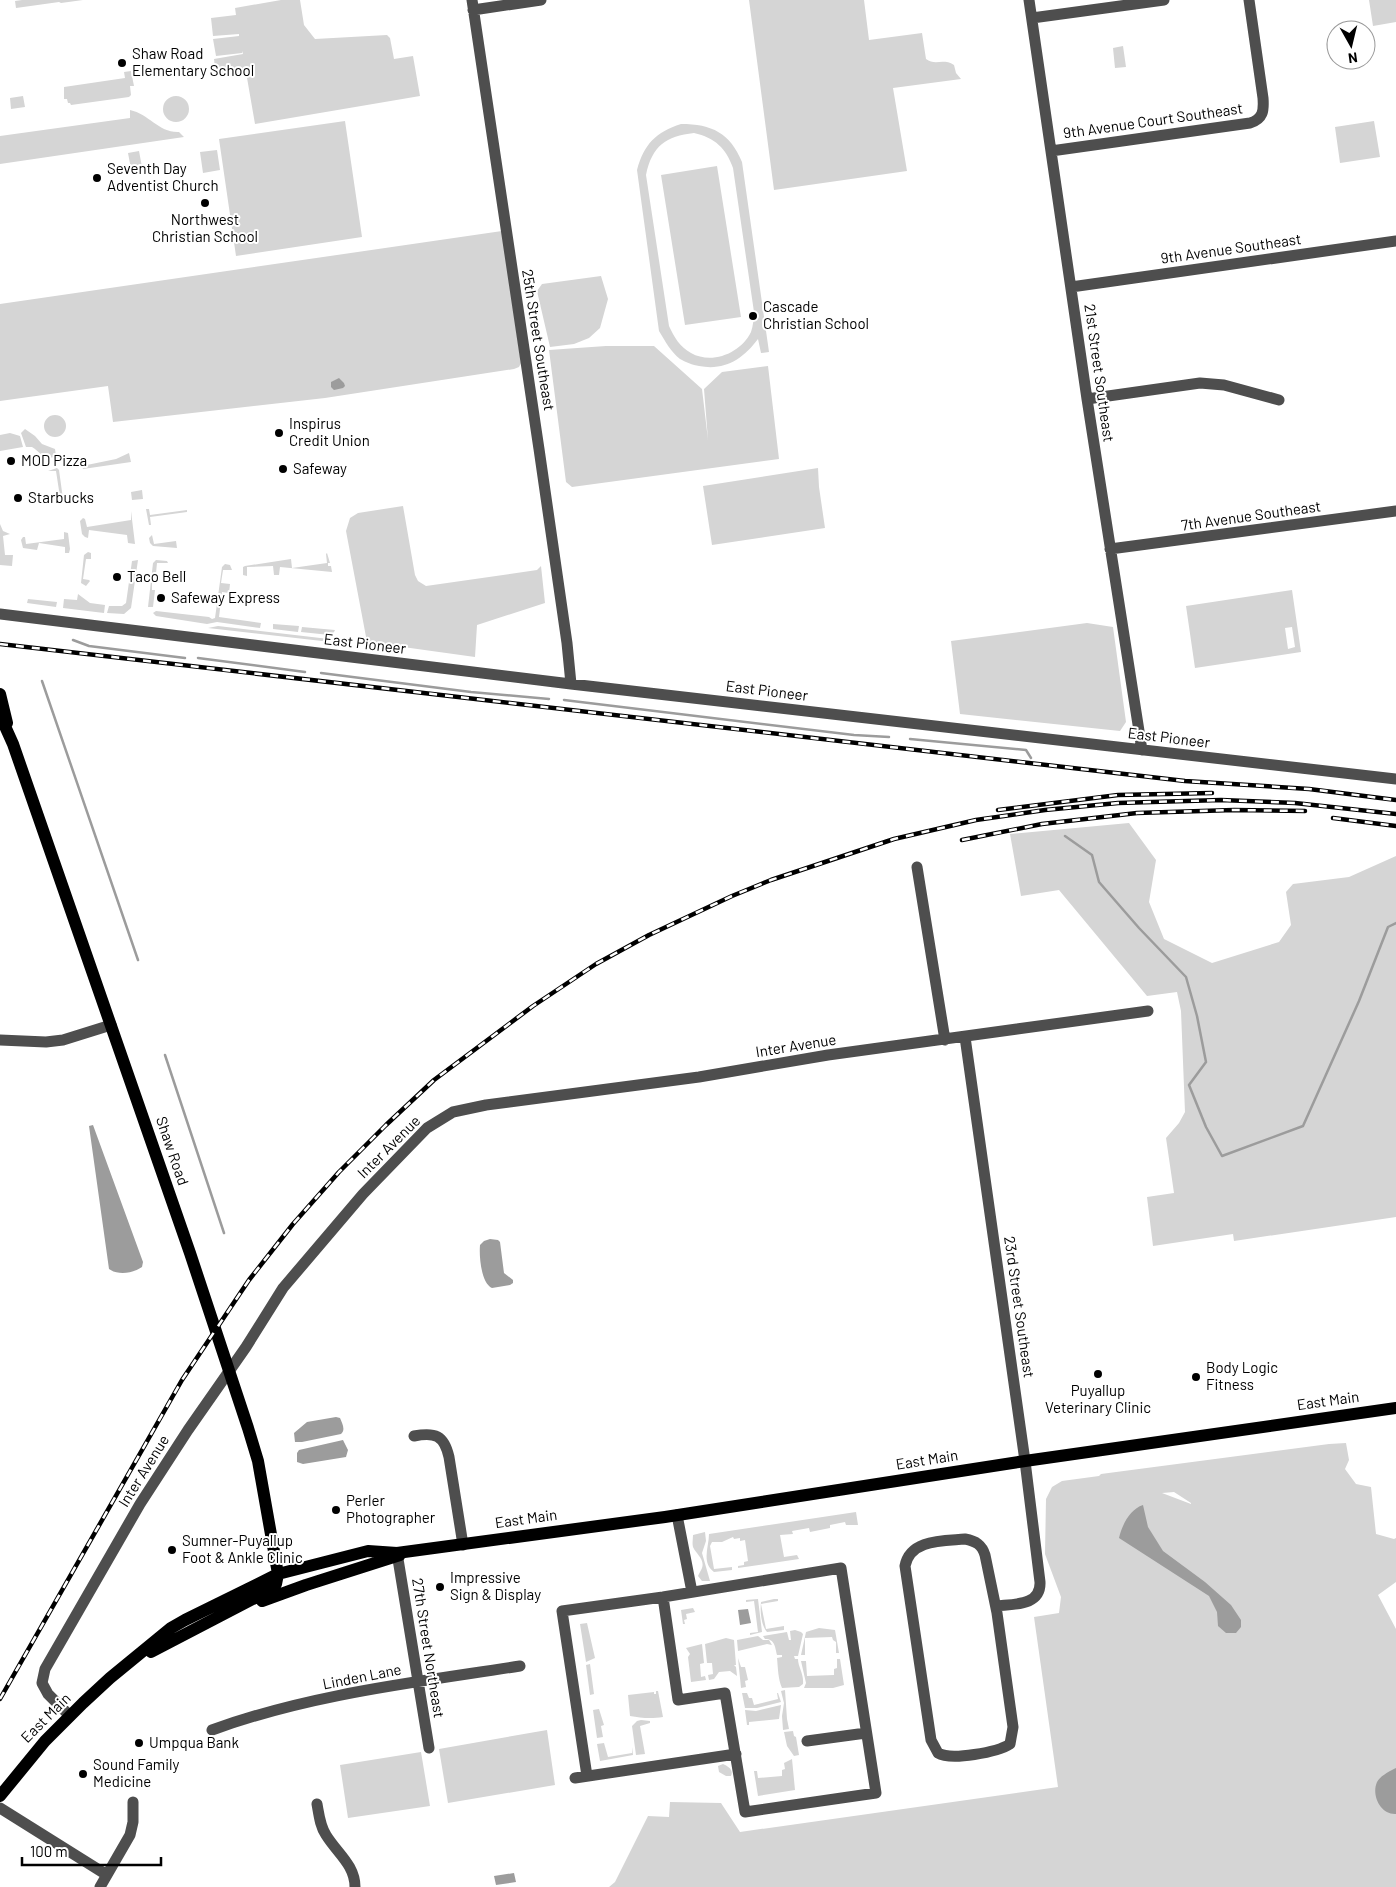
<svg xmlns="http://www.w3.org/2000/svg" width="1396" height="1887" font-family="Barlow,sans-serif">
  <rect width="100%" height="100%" fill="#fff"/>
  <path fill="#d5d5d5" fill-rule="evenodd" d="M22 0H83L61 3 59 2 16 8 15 1Z
    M281 0H300L304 25 315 39 387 35 390 38 394 59 413 56 420 96 255 124 246 72 216 76 214 59 243 54 242 51V53L216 56 213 39 239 36V34L213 36 211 18 236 15 235 8Z
    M749 0H864L869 40 922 33 926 59C935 66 943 58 954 65L956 73 961 79 893 88 907 171 774 190Z
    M1369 0H1396V22L1373 26Z
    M1123 46 1126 67 1115 68 1113 48Z
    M131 71 134 86H130L131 95 129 97 71 105 70 103H68L67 99H64V87L125 78 124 72Z
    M23 96 25 107 11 109 10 98Z
    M163 109a13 13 0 1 1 26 0a13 13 0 1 1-26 0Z
    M130 110C149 114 159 133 179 132L184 137 0 164V136L130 118Z
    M345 121 362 237 236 256 219 139Z
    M1374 121 1380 157 1340 163 1335 127Z
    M681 124C712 124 730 133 742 162L769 352 761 353 758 339C743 359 725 371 699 366 693 365 685 362 680 359 671 352 665 341 659 331L637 170C644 144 656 132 681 124ZM694 133C715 138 726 148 733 168L754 312C754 318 753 326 751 332 741 353 712 365 691 353 680 347 674 337 669 326L646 175C652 146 666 136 694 133Z
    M217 150 220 170 203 173 200 152Z
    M139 151 142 167 131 169 128 153Z
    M717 166 741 317 685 325 661 175Z
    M502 231 521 363 519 367 514 369 325 398 113 422 108 386 0 401V304Z
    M601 276 608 299 600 328 589 338 574 344 550 347 537 291 542 284Z
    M606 346H654L702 389 708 440 704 389 722 372 768 366 779 459 572 487 566 482 549 350Z
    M44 426a11 11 0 1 1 22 0a11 11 0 1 1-22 0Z
    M25 429 35 436 42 444 55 449 56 456C44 462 42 453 32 447H26L21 433Z
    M10 433 20 436 23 447 0 451V435Z
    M129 453 131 462 83 469 82 466 116 459Z
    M57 468 59 470 63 499 53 500V498L60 497 56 471H48Z
    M818 468 819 487 825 528 712 545 703 486Z
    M142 490 143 499 132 500 131 492Z
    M403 506 415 575 418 581 426 586 537 570 541 566 545 603 477 625 475 657 367 642 346 531 350 518 358 513Z
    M146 509H149L150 515 187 510V512L150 517 151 525H149Z
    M131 511 135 544 128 543 127 535 89 530 88 538 85 537 82 534 80 521 83 518 85 519 87 527 131 520Z
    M0 524 3 531 10 534 3 536 5 555H13L12 566 0 565Z
    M64 532 68 533 70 549 69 553H65V547L39 543 37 550 23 548 21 540 23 537H25L26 544 64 539Z
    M152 535 154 544 176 541 177 548 153 546 150 543 149 538Z
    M88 552 91 553V559H86L83 579 89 580 90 581 86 586 81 583 84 555Z
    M327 553 330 563H328V566H331L332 572 280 567 279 575H274L273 566 247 567V576L243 575V567L245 566 291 559 292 568 327 563 326 554Z
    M138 560 131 608 124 614 107 613 109 606H122L126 603 132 561Z
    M156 560 167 561 168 563H157L155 583H152V590H155L153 607H148L153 563Z
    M225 564 230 565 232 570H223L221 583 230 584 229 593 222 592 219 617 261 623 260 628 217 622 207 624 156 616 153 613 156 611 209 617 212 619 215 618 222 567Z
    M1292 590 1301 652 1195 668 1186 606ZM1292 627 1295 647 1288 649 1285 628Z
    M78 594 90 603 105 605 104 613 63 608 64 599 77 600Z
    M28 599 57 602 56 607 27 603Z
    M1087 623 1113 627 1126 722 1120 731 960 714 951 641Z
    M273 624 299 626 298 632 273 629Z
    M218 626 329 639 322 641 208 628Z
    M302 627 335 630 334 632 330 635 301 632Z
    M1129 823 1156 860 1149 902 1164 939 1212 963 1279 942 1291 925 1286 892 1293 884 1349 877 1396 856V1217L1234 1241 1233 1234 1153 1246 1147 1197 1174 1193 1166 1138 1179 1123 1185 1112 1181 1011 1177 992 1147 996 1059 890 1021 896 1010 834Z
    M1346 1443 1349 1460 1345 1469 1356 1484 1371 1487 1376 1534 1394 1539 1396 1538V1582L1378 1595 1396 1629V1887H609L615 1882 648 1816 669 1817 670 1802 721 1803 740 1832 1058 1787 1034 1617 1059 1613 1061 1597 1045 1554 1046 1499 1052 1487 1062 1481 1099 1476 1101 1474 1329 1444ZM1174 1492 1191 1503V1504L1162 1493Z
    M856 1512 858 1525H846L845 1522 830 1525V1528L810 1532 809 1528 792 1531 793 1534 780 1535 784 1557 797 1555 799 1559 738 1568V1566L744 1565V1562L748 1561 745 1540 740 1541V1538L734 1539 733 1537 722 1542H712L710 1546 714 1569 732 1567V1570L714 1572C701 1562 709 1547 709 1534Z
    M705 1532 706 1541 702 1553 710 1581H702L698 1576C699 1573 701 1571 702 1568 705 1559 696 1554 693 1547 692 1543 693 1539 693 1535Z
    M758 1599 762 1632 750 1635V1633L758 1632 754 1601 746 1602V1600Z
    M774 1599H778V1601L761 1604 766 1629 784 1626V1630L767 1632C761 1625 760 1612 761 1602Z
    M693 1608 695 1612 686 1614 687 1619 684 1620 685 1624H683L681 1610Z
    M587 1623 595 1658 586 1662 580 1624Z
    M819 1628 835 1630 839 1653H836V1642L833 1640 832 1637 805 1638V1655H801L806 1632Z
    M795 1630 801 1632 803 1634 798 1656H794L795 1659H798C798 1667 804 1674 803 1684L799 1687 782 1688C778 1679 778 1668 777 1658L782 1657V1655H777C775 1647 775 1639 765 1639L763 1636 787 1632 789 1640H791L790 1631Z
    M758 1636 763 1640H769L772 1645 767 1644 738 1651 737 1640Z
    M726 1638 734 1640 736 1665H734L736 1667 737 1676 730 1671 719 1672 714 1679 709 1680 708 1675 713 1674 712 1663H707L705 1644Z
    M702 1644 704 1663 700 1664 701 1677 705 1676 706 1680 691 1682 688 1657 690 1654 686 1648Z
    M738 1658 741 1667H745L748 1680 745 1681 746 1687 741 1688Z
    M837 1659H840L844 1685 833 1688H804L806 1683 801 1661H806L807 1676 834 1675V1669L837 1668Z
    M590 1664 594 1694 590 1695 586 1665Z
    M785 1690 787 1719 789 1729 783 1730 782 1716 784 1703 781 1691Z
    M656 1691H658L663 1717C651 1719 641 1718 630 1716L628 1695 654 1692V1694H656Z
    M742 1693H747L749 1698H752L754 1705 778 1699 777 1693H778L781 1702 757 1708H745Z
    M781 1705 779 1719 749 1722V1725H747L745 1710 756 1711Z
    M599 1709 604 1725 601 1726 603 1737 597 1738 593 1710Z
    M641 1720 650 1721V1723L640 1726 645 1754 636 1755 632 1726 637 1721Z
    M547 1730 555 1785 448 1803 439 1749Z
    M793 1731 794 1736 796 1737 799 1755 794 1756 787 1746 784 1732Z
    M604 1743 608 1757 632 1753V1747L633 1755 600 1761 597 1744Z
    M421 1752 430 1806 348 1818 340 1765Z
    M792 1759 795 1790 758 1796 753 1765 754 1771H757L758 1778 782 1776V1770L785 1769 784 1763Z
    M723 1764C728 1766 734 1770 731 1776H726L719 1772 718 1766Z"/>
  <path fill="#9c9c9c" d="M339 378 344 383 345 386 343 388 334 390 331 387V382Z
    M93 1125 143 1262 142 1267C133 1273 119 1276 109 1269L89 1126Z
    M490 1239 498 1240 500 1242 504 1273 513 1280V1283L510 1285 492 1288C481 1283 479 1256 480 1245L484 1241Z
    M336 1417 340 1418C342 1423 346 1430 341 1434L302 1442H295L294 1433 307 1422Z
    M343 1440 348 1450 346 1457 303 1464 297 1462V1453L299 1450Z
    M1143 1505 1148 1527 1163 1551 1205 1582 1231 1605 1241 1620V1627L1236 1633H1226L1218 1626 1217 1612 1209 1596 1119 1538C1122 1525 1130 1509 1143 1505Z
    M748 1609 751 1623 740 1625 738 1610Z
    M1396 1768V1814C1381 1815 1371 1796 1377 1782 1380 1776 1390 1771 1396 1768Z
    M514 1873 516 1882 496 1885 494 1876Z"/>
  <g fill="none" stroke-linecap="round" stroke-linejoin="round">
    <path stroke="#9c9c9c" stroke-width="2.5" d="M73 640 89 646 185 658
      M198 658 305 672
      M321 673 471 692 549 699
      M42 681 138 960
      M564 700 854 735 889 737
      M910 739 1026 750 1031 758
      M1065 836 1092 855 1099 882 1139 928 1186 977 1197 1016 1206 1062 1189 1085 1206 1127 1222 1156 1303 1126 1359 1001 1388 927 1396 923
      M165 1055 224 1233"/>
    <path stroke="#4e4e4e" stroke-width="11" d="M472 0 539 449 567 643 571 684
      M1029 0 1087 399 1142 750
      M473 10 541 0
      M1032 18 1164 0
      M1051 151 1250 123C1263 119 1264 111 1263 98L1249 0
      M1071 287 1396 241
      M1087 399 1200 383 1224 385 1279 400
      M1110 549 1396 511
      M0 614 571 684 1396 779
      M917 867 945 1040
      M965 1037 1025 1461 1040 1582C1041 1606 1014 1604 996 1606
      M0 1040 46 1042 63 1040 111 1025
      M414 1436C435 1432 444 1435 449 1457L463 1545
      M677 1515 692 1592
      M965 1539C976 1541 982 1545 985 1555L997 1613 1013 1727 1010 1744C998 1752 951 1761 938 1753L931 1740 905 1566C910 1539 943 1541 965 1539Z
      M397 1553 429 1748
      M70 1716 48 1694 42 1683 45 1669 140 1504 188 1430 246 1347 283 1288 363 1194 427 1128 453 1112 486 1105 699 1077 828 1055 1148 1011
      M212 1730C310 1694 418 1682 520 1666
      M807 1741 866 1733
      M587 1776 562 1611 663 1597 841 1568 876 1793 745 1812 725 1693 678 1700 663 1597
      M575 1778 736 1754
      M317 1804C319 1815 320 1826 326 1835 337 1853 355 1865 355 1887
      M0 1808 107 1875
      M100 1887 130 1835 133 1822V1802"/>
    <path stroke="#000" stroke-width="12" d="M0 694 7 723
      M0 715 13 744 190 1253 248 1428 258 1461 278 1574 276 1584 272 1589 151 1652
      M262 1601 306 1585 400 1555
      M0 1796 45 1741 83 1703 110 1678 171 1628 185 1620 278 1574 368 1551 397 1553 665 1517 1025 1461 1396 1408"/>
    <g stroke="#000" stroke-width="4.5">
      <path id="rail" d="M0 644 1185 781 1309 789 1396 800
        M998 810 1118 795 1212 793
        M1333 818 1396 826
        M962 840 1042 824 1137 813 1234 810 1305 811
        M0 1699 182 1380 249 1280 293 1224 339 1172 386 1125 434 1080 533 1006 596 964 649 935 732 896 771 880 894 839 976 820 1045 810 1118 803 1221 800 1295 803 1396 814"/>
    </g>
    <use href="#rail" stroke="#fff" stroke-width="2.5" stroke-dasharray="8" stroke-linecap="butt"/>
  </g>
  <g fill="#000" stroke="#fff" stroke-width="2">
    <circle cx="122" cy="63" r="5"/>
    <circle cx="97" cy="178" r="5"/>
    <circle cx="205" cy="203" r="5"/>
    <circle cx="753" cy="316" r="5"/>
    <circle cx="279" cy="433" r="5"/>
    <circle cx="11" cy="461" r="5"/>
    <circle cx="283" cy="469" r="5"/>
    <circle cx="18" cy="498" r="5"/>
    <circle cx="117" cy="577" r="5"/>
    <circle cx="161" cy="598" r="5"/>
    <circle cx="1098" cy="1374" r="5"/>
    <circle cx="1196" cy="1377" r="5"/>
    <circle cx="336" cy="1510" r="5"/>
    <circle cx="172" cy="1550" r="5"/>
    <circle cx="440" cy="1587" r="5"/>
    <circle cx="139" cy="1743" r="5"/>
    <circle cx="83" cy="1774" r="5"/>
  </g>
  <g text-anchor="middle" stroke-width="4" stroke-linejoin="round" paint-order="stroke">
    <g font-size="15" fill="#000" stroke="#fff" text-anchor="start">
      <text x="132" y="59">Shaw Road<tspan x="132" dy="17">Elementary School</tspan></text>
      <text x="107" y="174">Seventh Day<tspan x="107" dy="17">Adventist Church</tspan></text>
      <text x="205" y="225" text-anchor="middle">Northwest<tspan x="205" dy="17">Christian School</tspan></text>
      <text x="763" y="312">Cascade<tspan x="763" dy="17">Christian School</tspan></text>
      <text x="289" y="429">Inspirus<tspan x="289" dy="17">Credit Union</tspan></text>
      <text x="21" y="466">MOD Pizza</text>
      <text x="293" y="474">Safeway</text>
      <text x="28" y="503">Starbucks</text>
      <text x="127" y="582">Taco Bell</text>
      <text x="171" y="603">Safeway Express</text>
      <text x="1206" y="1373">Body Logic<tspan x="1206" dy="17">Fitness</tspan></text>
      <text x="1098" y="1396" text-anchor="middle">Puyallup<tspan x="1098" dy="17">Veterinary Clinic</tspan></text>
      <text x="346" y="1506">Perler<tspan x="346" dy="17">Photographer</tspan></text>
      <text x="182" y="1546">Sumner-Puyallup<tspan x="182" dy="17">Foot &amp; Ankle Clinic</tspan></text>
      <text x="450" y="1583">Impressive<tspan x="450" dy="17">Sign &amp; Display</tspan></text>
      <text x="149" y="1748">Umpqua Bank</text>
      <text x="93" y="1770">Sound Family<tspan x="93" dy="17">Medicine</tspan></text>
    </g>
    <g font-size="15" fill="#000" stroke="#fff">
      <text transform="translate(1153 121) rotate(-8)" y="5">9th Avenue Court Southeast</text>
      <text transform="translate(1231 249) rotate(-8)" y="5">9th Avenue Southeast</text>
      <text transform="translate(538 340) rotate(81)" y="5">25th Street Southeast</text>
      <text transform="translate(1099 373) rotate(82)" y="5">21st Street Southeast</text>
      <text transform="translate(1251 516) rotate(-8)" y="5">7th Avenue Southeast</text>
      <text transform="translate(365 644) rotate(7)" y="5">East Pioneer</text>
      <text transform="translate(767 691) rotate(7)" y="5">East Pioneer</text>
      <text transform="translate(1169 738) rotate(7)" y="5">East Pioneer</text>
      <text transform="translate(796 1046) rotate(-9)" y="5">Inter Avenue</text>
      <text transform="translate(389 1147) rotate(-45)" y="5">Inter Avenue</text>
      <text transform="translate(172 1151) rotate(71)" y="5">Shaw Road</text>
      <text transform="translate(1019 1307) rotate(82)" y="5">23rd Street Southeast</text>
      <text transform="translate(1328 1401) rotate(-8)" y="5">East Main</text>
      <text transform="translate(927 1460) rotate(-9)" y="5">East Main</text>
      <text transform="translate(144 1471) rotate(-58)" y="5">Inter Avenue</text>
      <text transform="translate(526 1519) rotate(-8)" y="5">East Main</text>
      <text transform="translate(428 1648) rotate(81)" y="5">27th Street Northeast</text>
      <text transform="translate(362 1677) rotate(-11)" y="5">Linden Lane</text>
      <text transform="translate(46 1718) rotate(-45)" y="5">East Main</text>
    </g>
  </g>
  <g transform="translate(1351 45) rotate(172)"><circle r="24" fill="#ffffff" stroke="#999999"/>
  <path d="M0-4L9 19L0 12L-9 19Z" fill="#000000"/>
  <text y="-8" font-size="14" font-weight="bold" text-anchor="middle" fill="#000000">N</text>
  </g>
  <path d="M22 1857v8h139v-8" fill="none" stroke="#000000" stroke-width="2.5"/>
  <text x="30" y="1857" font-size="15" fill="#000000" stroke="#ffffff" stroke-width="4" paint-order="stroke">100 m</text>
</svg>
